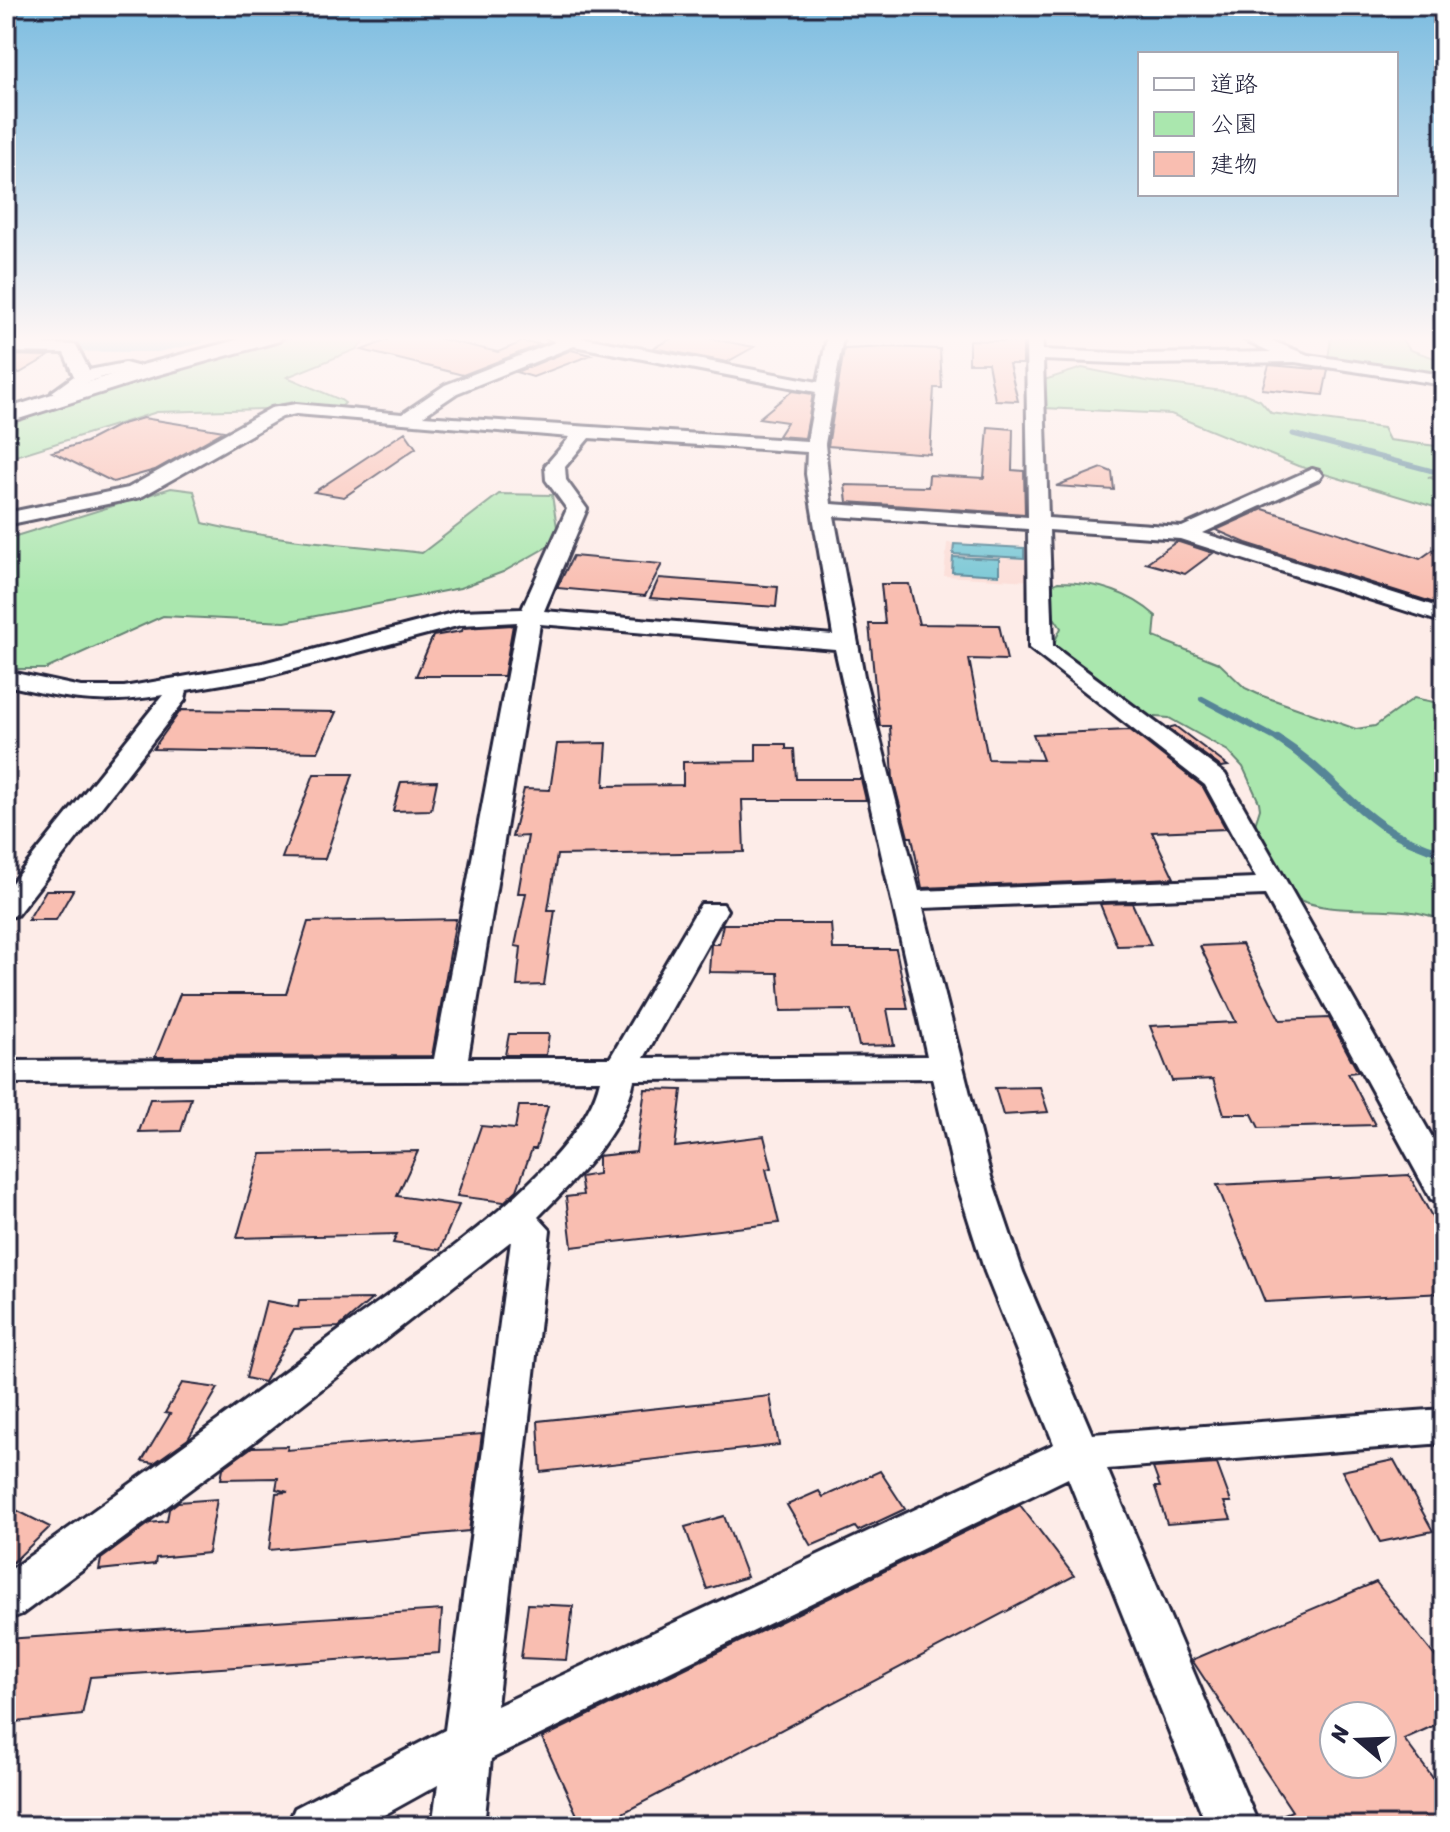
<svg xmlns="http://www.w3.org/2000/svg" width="1450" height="1832" font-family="Sriracha,'Klee One',sans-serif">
  <rect width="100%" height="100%" fill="#fdece8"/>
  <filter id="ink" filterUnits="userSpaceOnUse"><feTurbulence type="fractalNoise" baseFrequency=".0125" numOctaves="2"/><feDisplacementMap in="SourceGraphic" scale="16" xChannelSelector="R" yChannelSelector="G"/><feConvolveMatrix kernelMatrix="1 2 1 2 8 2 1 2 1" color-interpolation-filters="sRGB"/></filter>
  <g filter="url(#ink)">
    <path fill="#fcded8" d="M947 543 1032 548 1033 581 944 576Z"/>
    <path fill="#aae7ae" stroke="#668474" stroke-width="2" d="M295 337H368L357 349 287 377 341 400 345 403 341 407 157 412 6 459V424L212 358Z
      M1331 337H1400L1410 350 1444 361V378L1328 359Z
      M1082 368 1146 381 1246 394 1260 400 1271 413 1383 428 1389 440 1444 447V474L1428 477 1444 482V510L1298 466 1171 414 1044 408 1041 384 1044 380Z
      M171 488 194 491 203 523C274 541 349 544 422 553L499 494 552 495 559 540 503 572 460 588 285 622 163 616 46 669H6V539Z
      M1058 582C1094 582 1128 591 1156 616L1154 637 1219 663 1245 688 1260 695 1356 729 1375 726 1414 698 1444 704V921C1397 899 1338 920 1293 897L1254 828 1260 809 1259 802 1243 767 1228 751 1169 718 1142 716 1052 647 1061 628 1049 610 1050 586Z"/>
    <path fill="#78c7d5" stroke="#568597" stroke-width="2" d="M954 544 1024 548V558L953 554Z
      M953 557 999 559V575L952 572Z"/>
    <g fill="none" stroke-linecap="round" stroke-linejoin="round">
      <path stroke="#568597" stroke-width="5" d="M1293 434 1444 474"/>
      <path stroke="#568597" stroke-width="6" d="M1202 699 1281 741"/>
      <path stroke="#568597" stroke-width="8" d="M1278 739C1344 781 1359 830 1444 853"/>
      <path fill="#78c7d5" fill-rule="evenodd" d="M6 337H206L202 343 158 352 6 351Z"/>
    </g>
    <path fill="#f9beb1" stroke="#22223b" stroke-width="2" fill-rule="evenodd" d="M395 337H432L498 352 522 342 542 344 463 375 362 350Z
      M674 337H702L754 347 727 362 653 348Z
      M969 340 1023 342V364H1009L1018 401 995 400 988 363H969Z
      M889 347 940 349 942 388H934L930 454 828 446 844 349Z
      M571 350 591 355 533 377 516 372Z
      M6 355 49 356 20 373 6 372Z
      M1269 365 1328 370 1323 395 1262 389Z
      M792 391 813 394 805 438 778 436 787 422 759 418Z
      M143 418 224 431 155 470 113 482 52 452 86 442 119 425Z
      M988 427 1013 429 1012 470 1024 471 1025 514 847 502 845 485 928 487 929 475 984 478Z
      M405 432 416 448 344 497 314 492Z
      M1102 468 1112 472 1114 490 1056 486Z
      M1263 509 1420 559 1444 542V606L1246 543 1216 530Z
      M1176 542H1179L1213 553 1185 574 1146 563Z
      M573 556 662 564 645 596 557 588Z
      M659 578 778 587 776 607 650 598Z
      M881 584H909L919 624 999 625 1007 660 969 659 988 759 1043 760 1033 734 1130 730 1203 787 1226 829 1152 832 1174 878 922 888 912 837H908L893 779 890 726H880L876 696 869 624H885Z
      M513 625 504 676H416L433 636 462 631 463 628Z
      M181 710 336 712 318 752 153 749Z
      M1175 726 1228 766 1221 767 1168 728Z
      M607 743 604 786 683 785V762L756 761V744H786V749H794L796 779H861L866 800H742L744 852 557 855 548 910H555L544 985 517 986 521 947 515 946 526 893H518L528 836 512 837 524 789 550 790 557 744Z
      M314 774H353L325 859 282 858Z
      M437 781 431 810 393 811 401 782Z
      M46 890H73L56 920H28Z
      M1132 903 1151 945 1117 946 1100 904Z
      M456 919 432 1056 155 1057 180 994H286L308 922Z
      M723 924H831L833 949H896L908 1009H887L894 1045 859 1046 851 1010 781 1011 778 973 709 972 711 944H719Z
      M1242 944 1280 1020 1329 1018 1358 1072 1348 1073 1375 1125 1259 1128 1252 1114H1224L1213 1079 1172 1081 1150 1026 1236 1022 1200 946Z
      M509 1034H549L546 1055H505Z
      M1040 1087 1048 1112 1003 1115 995 1088Z
      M645 1089 682 1090 675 1147 764 1136 772 1168 766 1169 779 1223 572 1247 566 1197 583 1195 580 1177 598 1174V1156L636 1152Z
      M191 1098 181 1131 139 1132 150 1099Z
      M519 1106H548L536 1149H532L517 1190 504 1202 457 1196 481 1126 515 1129Z
      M418 1151 397 1196 459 1205 440 1250 393 1243 397 1234 237 1238 261 1154Z
      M1409 1175 1444 1238V1293L1265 1302 1217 1185Z
      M372 1299 339 1327 294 1329 264 1382 246 1378 266 1301 298 1307 299 1300Z
      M182 1383 218 1388 188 1439 154 1463 142 1461 170 1414 165 1413Z
      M770 1396 779 1445 541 1472 538 1421Z
      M482 1434 469 1531 269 1550 276 1493 288 1492 276 1489 278 1478 221 1479 223 1468 252 1447 288 1446 287 1450Z
      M1394 1460 1433 1531 1380 1542 1342 1471Z
      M1217 1464 1231 1502H1224L1231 1519 1167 1524 1155 1487H1160L1153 1468Z
      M880 1471 905 1509 858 1531 855 1527 811 1546 787 1505 819 1491 823 1497Z
      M217 1499 208 1553 156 1558 155 1564 99 1570 101 1559 150 1523 167 1521 169 1509 178 1502Z
      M6 1505 50 1527 6 1569Z
      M1020 1505 1074 1576 598 1826H582L542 1738Z
      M724 1516 747 1577 707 1589 685 1527Z
      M1376 1582 1444 1668V1721L1404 1739 1444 1793V1826H1262L1261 1823 1292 1811 1192 1660ZM1334 1716H1382V1764H1334Z
      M528 1604 573 1606 566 1660 521 1658Z
      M442 1610 439 1653 90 1677 82 1715 6 1723V1639Z"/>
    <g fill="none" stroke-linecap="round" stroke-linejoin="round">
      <g stroke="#22223b" stroke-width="6">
        <path id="minor" d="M546 337H580L818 382 827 337H843L825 444 831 504 1028 517 1026 337H1042L1043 350 1139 354 1271 352 1239 337H1262L1308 355 1444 375V385L1295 362 1139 364 1043 360 1048 518 1182 527 1312 469 1319 471 1322 475 1319 479 1203 533 1444 609V623L1180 539 1049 530 1053 646 1225 774 1444 1158V1203L1431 1199 1265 895 923 908 991 1177 1023 1272 1092 1434 1444 1409V1443L1107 1469 1259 1826H1207L1068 1478 491 1759 484 1826H432L438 1785 364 1826H287L295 1808 445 1730 511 1241 255 1441 22 1614 6 1620V1573C117 1494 227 1415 336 1333 409 1278 580 1170 600 1080L6 1083V1061L434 1059 517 622 461 625 264 677 187 690 185 700 17 915 6 918V890L163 695C99 706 68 699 6 685V671L81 687H124L263 663 460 611 522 609 567 509 546 480 545 466 570 437 296 414 282 417 141 497 6 525V513L128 488 271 408 296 404 402 414 445 385 555 342ZM574 346 816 392 807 441 423 416 457 393ZM589 438 807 452 806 474 833 635 544 611 587 509 566 480 565 467ZM834 516 1028 529 1029 648 1205 785 1256 878 919 891 864 676ZM540 624 835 649 927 1056 644 1058 727 910 723 904H701L697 910 610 1058H468ZM932 1078 955 1177 985 1272 1054 1444 497 1706 550 1230 538 1217C575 1179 623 1134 634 1080Z
          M6 342 76 345 89 370 125 363 155 371 146 376C120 370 98 376 75 389L74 398H62L52 392 74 376 64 353 6 352Z"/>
      </g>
      <g stroke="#22223b" stroke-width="6">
        <path id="major" d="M248 337H282L279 341 154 376 6 423V409L138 366Z"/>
      </g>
      <use href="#minor" fill="#fff" fill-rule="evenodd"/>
      <use href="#major" fill="#fff" fill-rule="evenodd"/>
    </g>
  </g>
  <linearGradient id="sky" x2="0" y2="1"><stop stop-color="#7bbce0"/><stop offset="0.57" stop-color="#fef6f5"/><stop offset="1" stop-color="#fef6f5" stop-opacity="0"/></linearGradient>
  <rect width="1450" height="594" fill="url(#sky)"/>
  <rect width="1450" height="1832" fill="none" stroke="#fff" stroke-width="32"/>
  <rect x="16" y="16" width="1418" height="1800" fill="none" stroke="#22223b" stroke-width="3" filter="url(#ink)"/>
  <rect x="1138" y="52" width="260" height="144" fill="#ffffff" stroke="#a7a7b1" stroke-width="2"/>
  <rect x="1154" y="78" width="40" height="12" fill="#ffffff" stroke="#a7a7b1" stroke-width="2"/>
  <text x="1210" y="92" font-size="24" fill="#22223b">道路</text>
  <rect x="1154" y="112" width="40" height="24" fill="#aae7ae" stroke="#a7a7b1" stroke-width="2"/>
  <text x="1210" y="132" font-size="24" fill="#22223b">公園</text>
  <rect x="1154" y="152" width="40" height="24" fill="#f9beb1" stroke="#a7a7b1" stroke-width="2"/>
  <text x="1210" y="172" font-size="24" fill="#22223b">建物</text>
  <g transform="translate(1358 1740) rotate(289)"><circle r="38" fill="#ffffff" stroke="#a7a7b1" stroke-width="2"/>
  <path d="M0-6L14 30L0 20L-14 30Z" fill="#22223b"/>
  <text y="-12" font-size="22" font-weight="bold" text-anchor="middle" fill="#22223b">N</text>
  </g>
</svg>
